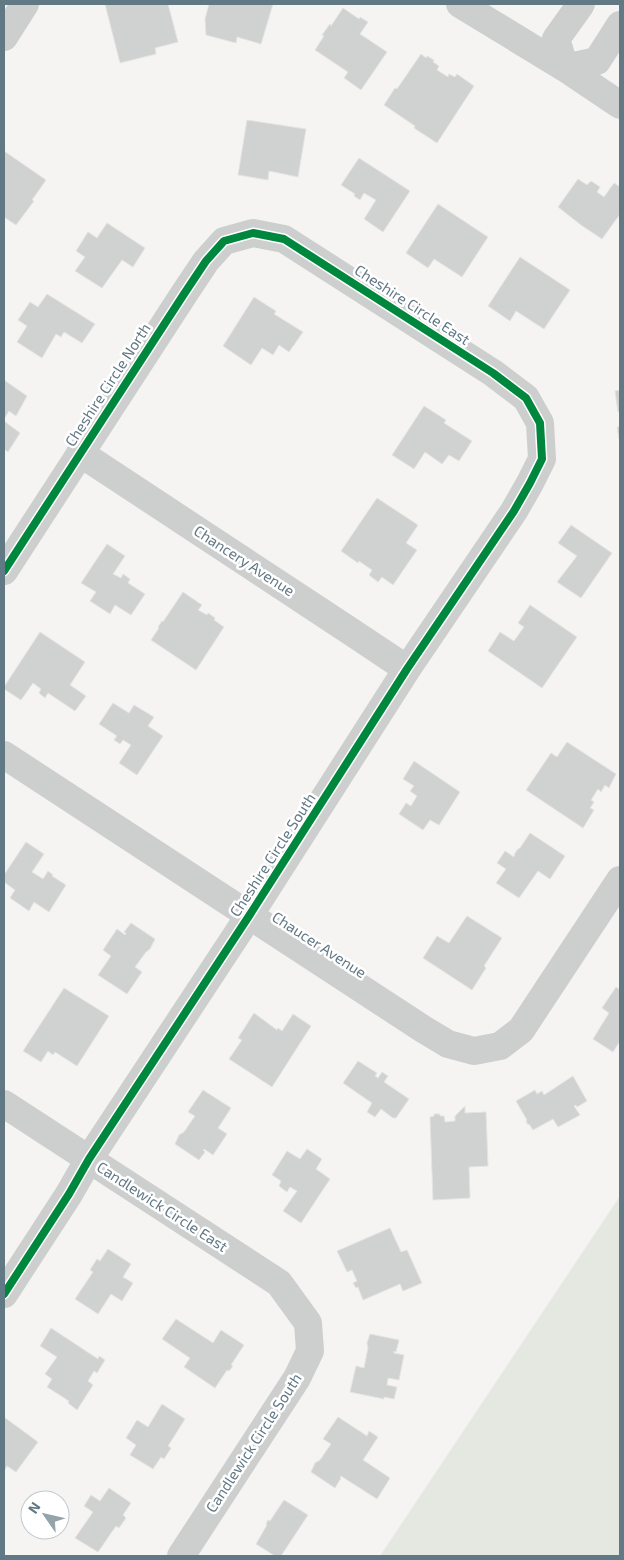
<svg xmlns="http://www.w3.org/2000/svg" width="624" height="1560" font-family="'Exo 2',sans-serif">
  <rect width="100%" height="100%" fill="#f5f4f2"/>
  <path fill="#e4e8e0" d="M620 1196V1556H380Z"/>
  <path fill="#d0d1d1" stroke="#e4e4e2" d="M105 4H168L178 42 155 48 156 54 120 63Z
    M209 4H273L261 44 237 37 236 43 206 35 205 19Z
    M343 8 359 19 360 17 368 22 360 34 387 52 361 90 344 78 348 72 315 50 324 36 322 35 330 24 331 26Z
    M421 54 426 58 427 56 434 60 433 62 439 66 437 70 448 77 449 74 455 77 457 74 474 86 437 143 414 128 415 126 384 105 395 88 397 89Z
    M247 120 306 129 298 177 269 171 268 180 238 175Z
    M4 151 46 180 32 200 34 201 16 225 4 217Z
    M359 158 410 191 383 232 364 219 376 200 364 193 360 200 354 196 355 194 341 185Z
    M578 179 587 185 591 181 600 187 597 192 604 197 614 183 620 187V214L602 239 581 225 558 207Z
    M438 204 488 237 462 277 434 259 428 268 406 253Z
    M107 223 145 248 133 267 122 260 102 288 75 271 85 257 76 251 88 232 97 238Z
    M520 257 570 290 544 329 516 311 510 321 488 306Z
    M47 294 95 324 82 343 64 332 61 337 56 334 42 358 17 342 27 326 18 320 30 302 38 307Z
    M254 297 276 311 274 314 303 332 289 352 279 345 273 355 262 348 251 365 223 346Z
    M4 380 27 396 16 416 9 411 4 419Z
    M620 390V414V411L618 412 615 391Z
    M424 406 446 420 444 423 472 441 459 461 449 455 442 464 425 452 414 469 392 455Z
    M4 421 20 433 8 452 4 449Z
    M617 427H620V439H619Z
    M377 498 418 525 406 543 417 550 393 585 382 577 378 582 369 575 372 570 359 561 358 563 341 551Z
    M571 525 612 553 581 598 557 582 577 556 558 543Z
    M107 544 125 556 113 574 121 578 123 574 130 579 128 583 145 594 131 615 115 605 110 614 90 601 96 592 81 583Z
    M183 592 202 605 198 610 207 615 208 613 215 618 214 620 224 627 196 670 151 640 159 628 158 627 162 621 163 622Z
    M530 605 577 637 542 688 488 651 500 632 514 641 524 627 518 623Z
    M40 632 85 662 70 685 86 696 75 711 48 693 45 698 39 693 41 689 33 683 21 700 4 689V687Z
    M113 703 129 713 134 705 154 717 148 726 163 736 137 775 119 763 131 745 123 740 120 744 114 740 117 736 99 724Z
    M567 742 616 774 609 788 605 785 601 792 598 789 591 800 594 802 590 808 594 810 583 828 526 790 551 753 557 757Z
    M414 761 460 792 439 825 430 820 423 830 399 814 406 803 411 806 417 796 410 791 414 786 403 779Z
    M530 833 565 856 550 879 538 871 519 898 496 883 506 869 497 863 505 851 514 857 515 853 518 849 520 848Z
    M26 842 44 854 32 872 43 879 48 871 53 875 52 876 66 885 49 912 34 902 29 911 10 898 15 890 4 882V875Z
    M467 916 502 938 484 966 486 968 472 990 423 958 437 936 449 943Z
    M131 923 155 939 150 949 146 952 135 967 142 972 127 994 98 975 111 956 103 950 117 929 125 935 126 933 124 932Z
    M616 987 620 990V1041L613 1052 593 1039 609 1013 602 1008Z
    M64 988 109 1016 77 1066 55 1052 53 1055 48 1051 41 1062 23 1051Z
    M254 1013 277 1030 278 1028 282 1031 293 1014 311 1026 272 1087 229 1059 242 1040 238 1038Z
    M358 1061 377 1073 375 1076 378 1078 382 1072 388 1076 384 1082 409 1099 396 1118H393L381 1109 375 1117 367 1112 372 1103 343 1083Z
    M573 1076 587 1101 577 1107 576 1105 574 1106 580 1115 558 1127 553 1119 533 1130 529 1124 528 1125 526 1121 527 1120 516 1101 535 1090 537 1094 542 1091 544 1095Z
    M203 1090 231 1108 218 1128 227 1134 213 1155 204 1149 203 1150 205 1152 199 1160 175 1144 179 1135 184 1132 195 1116 188 1112Z
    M465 1106V1113L486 1112 488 1166 469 1167 470 1198 433 1200 430 1117 434 1116V1114H440V1116H444L445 1122 455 1121V1116Z
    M307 1149 322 1159 316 1169 330 1179 301 1223 283 1211 297 1191 290 1187 287 1192 279 1186 281 1181 272 1175 287 1151 300 1159Z
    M390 1228 401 1252 407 1250 422 1283 403 1291 400 1284 363 1300 358 1287 356 1288 353 1283 357 1281 352 1270 347 1272 337 1251Z
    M108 1249 131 1264 123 1277 133 1283 122 1301 111 1294 98 1314 75 1299 93 1272 90 1270 97 1259 100 1261Z
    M176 1319 213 1343 221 1330 244 1345 231 1365 233 1366 229 1371 227 1370 215 1388 184 1367 190 1358 162 1339Z
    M51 1328 98 1359 99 1356 105 1360 97 1373 94 1371 88 1381 93 1385 77 1410 68 1403 69 1401 47 1387 52 1379 45 1374 57 1357 40 1346Z
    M370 1334 399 1340 396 1352 394 1351V1353L404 1355 399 1380 388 1378 387 1385 397 1387 394 1399 384 1397V1399L350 1392 356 1366 364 1368 368 1348 367 1343Z
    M162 1404 185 1419 168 1446 171 1448 164 1459 161 1457 153 1469 130 1455 136 1445 126 1438 137 1420 148 1427Z
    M4 1417 38 1442 16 1472 7 1466 4 1471Z
    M338 1417 367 1436 369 1431 378 1437 363 1460 390 1478 377 1499 341 1476 340 1477 341 1478 335 1488 311 1472 315 1463 320 1460 331 1444 323 1439Z
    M109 1488 131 1503 123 1515 126 1518 119 1528 116 1526 98 1552 75 1538 93 1512 84 1506 91 1495 100 1501Z
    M284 1500 308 1515 281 1556H275L256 1544 267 1525 266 1524 268 1520 270 1521Z"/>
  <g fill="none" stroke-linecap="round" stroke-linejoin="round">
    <path stroke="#cdcfcf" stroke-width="28" d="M460 4 565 68 620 105
      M581 4 556 39 565 68 597 61 620 25
      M4 37 25 4
      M80 453 350 631 407 669
      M4 571 184 294 206 261 224 241 253 233 284 239 493 373 526 398 540 423 542 459 530 483 514 511 407 669 249 916 89 1159 69 1194 4 1294
      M4 755 423 1029 448 1044 474 1051 500 1046 521 1030 620 880
      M4 1104 279 1283 308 1323 310 1351 297 1378 181 1556"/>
    <g stroke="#fff" stroke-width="11">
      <path id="cycleway" d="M4 571 184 294 206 261 224 241 253 233 284 239 493 373 526 398 540 423 542 459 530 483 514 511 407 669 249 916 89 1159 69 1194 4 1294"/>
    </g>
    <use href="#cycleway" stroke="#00873e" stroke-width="8"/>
  </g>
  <g text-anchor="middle" stroke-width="5" stroke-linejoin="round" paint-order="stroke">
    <g font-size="15" fill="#617885" stroke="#fff">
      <text transform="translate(412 305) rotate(33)" y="5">Cheshire Circle East</text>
      <text transform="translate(108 385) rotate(-57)" y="5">Cheshire Circle North</text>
      <text transform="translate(244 561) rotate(33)" y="5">Chancery Avenue</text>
      <text transform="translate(273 855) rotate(-57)" y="5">Cheshire Circle South</text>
      <text transform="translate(319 945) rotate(33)" y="5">Chaucer Avenue</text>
      <text transform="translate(162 1207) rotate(33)" y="5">Candlewick Circle East</text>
      <text transform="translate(254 1443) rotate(-57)" y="5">Candlewick Circle South</text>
    </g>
  </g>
  <rect width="624" height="1560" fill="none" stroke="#617885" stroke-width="10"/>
  <g transform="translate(45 1515) rotate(304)"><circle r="24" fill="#ffffff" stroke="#c0c9ce"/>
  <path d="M0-4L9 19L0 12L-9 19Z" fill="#95a3ab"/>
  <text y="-8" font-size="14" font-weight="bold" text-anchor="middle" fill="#617885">N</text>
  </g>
</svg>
